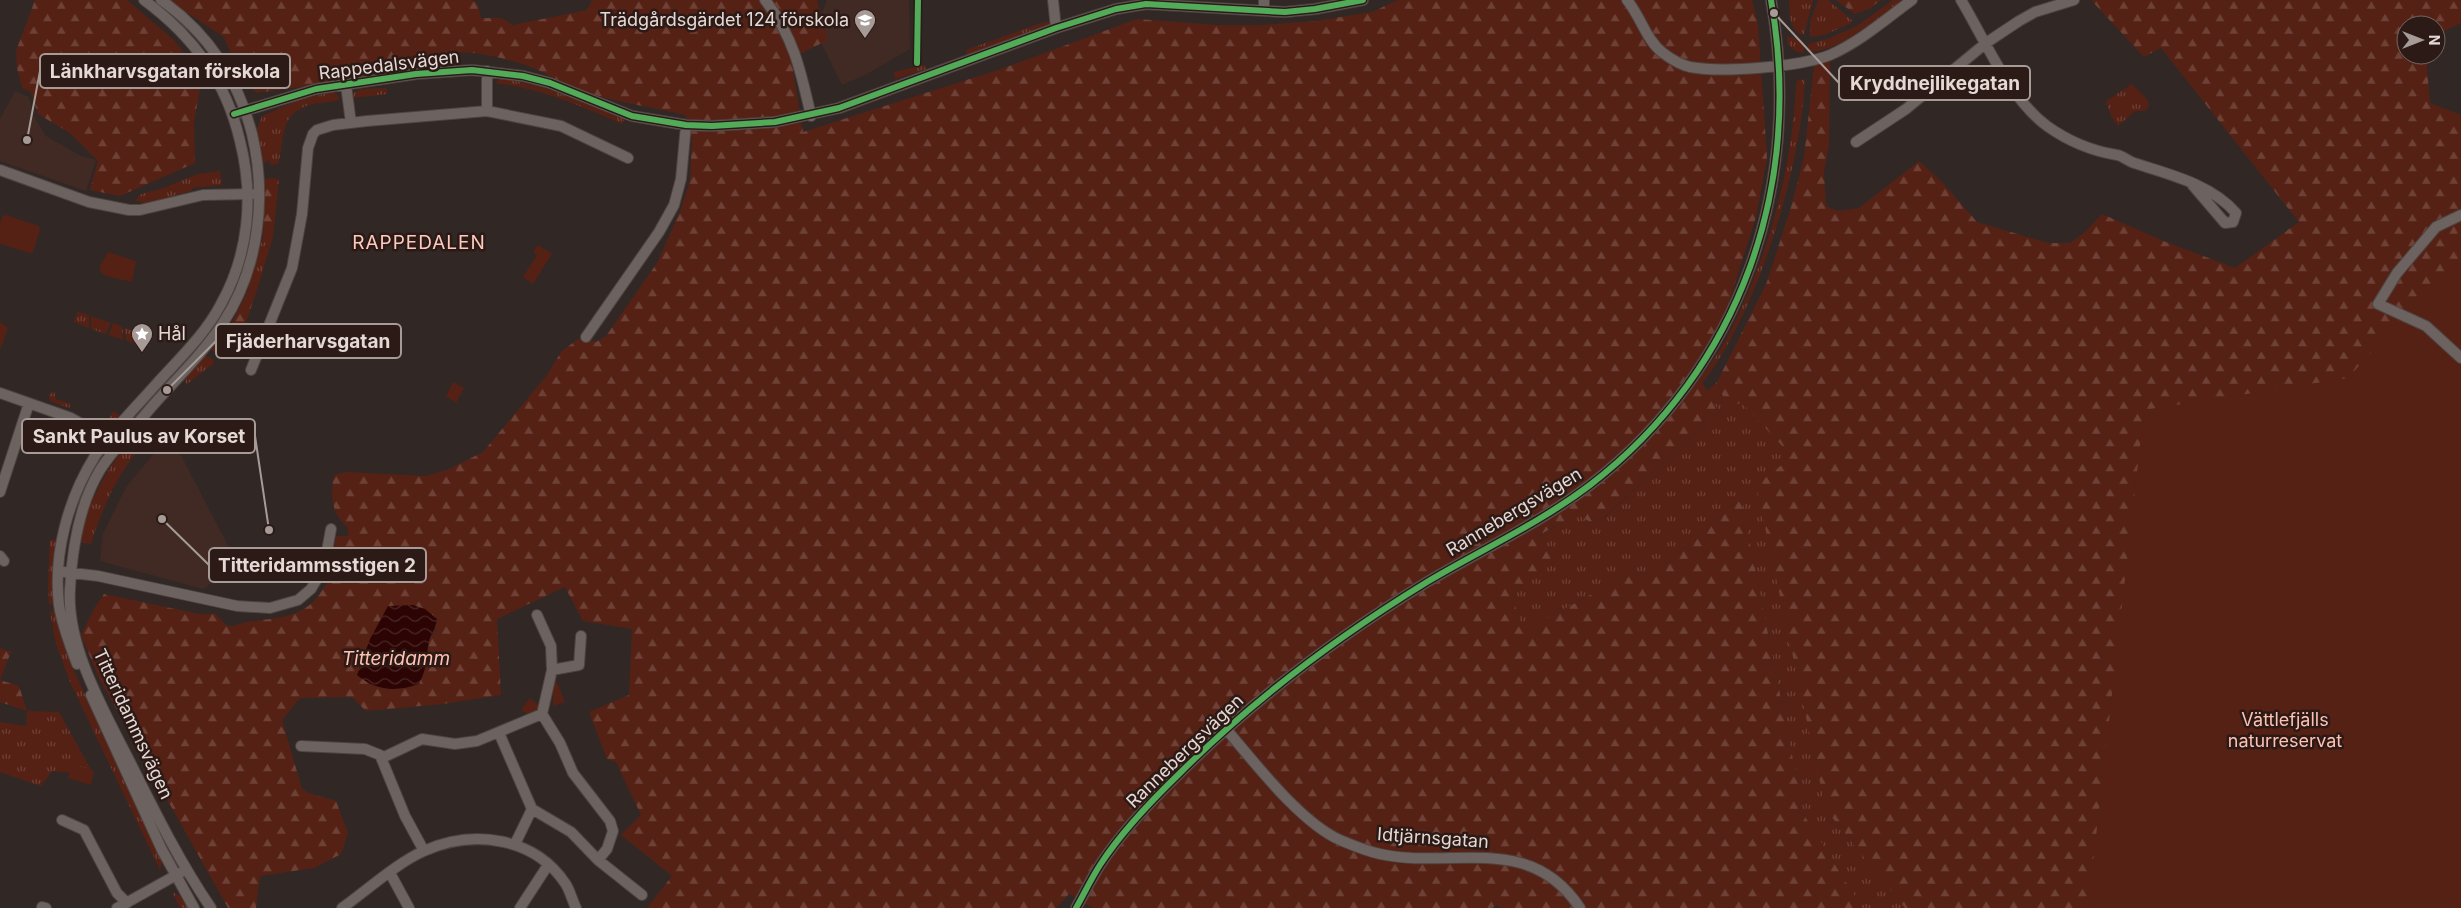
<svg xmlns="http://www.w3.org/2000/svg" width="2461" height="908" font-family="Inter,sans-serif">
  <defs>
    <pattern id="grass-tufts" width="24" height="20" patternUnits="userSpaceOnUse" patternTransform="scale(1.25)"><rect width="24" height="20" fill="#562115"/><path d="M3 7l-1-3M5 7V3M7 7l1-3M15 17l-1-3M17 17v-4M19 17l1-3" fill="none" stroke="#6e4136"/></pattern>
    <pattern id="forest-firs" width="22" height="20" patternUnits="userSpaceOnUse" patternTransform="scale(1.25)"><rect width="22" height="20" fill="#562115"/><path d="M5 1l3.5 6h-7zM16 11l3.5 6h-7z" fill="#6e4136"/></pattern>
    <pattern id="water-waves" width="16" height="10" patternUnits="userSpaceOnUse" patternTransform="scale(1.25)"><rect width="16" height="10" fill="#2b0403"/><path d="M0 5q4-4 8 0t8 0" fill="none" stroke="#4a2827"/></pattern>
  </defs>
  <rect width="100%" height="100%" fill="#312724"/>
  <path fill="#412a24" d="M827 0H909L910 49 865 75 842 85 815 30Z
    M15 91 29 97 33 115 46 136 81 156 96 160 86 191 0 161V119Z
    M170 434 238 565 203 589 100 561 103 534 117 505 127 486Z"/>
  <path fill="url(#grass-tufts)" d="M1789 0H1813L1804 35C1788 32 1790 12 1789 0Z
    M1818 0H1828L1852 20 1851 23 1825 35 1810 37V22Z
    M1893 0H1903C1875 20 1844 50 1808 52V44L1830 38 1857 26Z
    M1044 22H1049V25L968 54 966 53V50Z
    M1787 36 1802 40 1804 44V53C1795 53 1786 45 1787 36Z
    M926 65V69L895 79 894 72Z
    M501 78 545 88 625 118 622 124C581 106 540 88 495 83Z
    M1805 79C1801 161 1768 272 1728 344 1711 375 1687 403 1665 431 1682 397 1710 370 1728 336 1767 259 1792 172 1796 85L1798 80Z
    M2132 84 2147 99 2149 106 2145 111H2135L2118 126 2111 116 2106 101Z
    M387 88V94L353 98 354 92 363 89Z
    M332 92 339 96V100C330 103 321 102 312 104 277 114 286 138 278 164L270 165 269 159 262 165 257 129 262 116 299 100Z
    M220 171 222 185 192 188 191 191 146 203 135 201 141 194 161 189 198 174Z
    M263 237H273L256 293 248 290Z
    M78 312 89 315V328L74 322Z
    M91 316 111 323 106 334 91 329Z
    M113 323 123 327V340L109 335Z
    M125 328 135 331V344L126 340Z
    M205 355 214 360 213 364 187 384 185 382 191 370Z
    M184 357 189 359 134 421 131 417Z
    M1717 382 1727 406 1742 403 1784 448 1783 464 1826 810 1905 908H1862L1804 815 1741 498 1656 573 1628 574 1523 632 1512 594 1556 560 1536 538 1577 514 1595 525 1608 514 1719 412 1707 391Z
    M54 391 56 399 71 404 69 408 50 401 49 395Z
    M114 411 122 418 114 426 103 425Z
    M163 418 144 441V431L152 423Z
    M138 432 141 434 142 445C117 475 103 506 91 544L81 542C82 509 114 456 138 432Z
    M50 540H56V603L49 605 48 585Z
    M56 609 74 671 159 854 162 862 160 870 70 682 56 644 50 612Z
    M27 711 59 712 94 775 52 771 41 786 0 772V722L26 726Z
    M172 892 180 896 188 908H180Z"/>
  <path fill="url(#forest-firs)" fill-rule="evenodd" d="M35 0H127L175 41 202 78 194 122 195 163 120 196 90 190 98 161 70 133 38 114 31 92 22 88 17 68 16 51Z
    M168 0H471L477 3 481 18H501L513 25 587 10 592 0H817L828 40 791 58 803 132 1001 69 1137 19 1217 25H1262L1316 21 1372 12 1398 0H1752L1758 25 1767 158 1756 217 1725 315 1694 367 1719 412 1595 525 1577 514 1536 537 1556 560 1512 594 1523 632 1628 574 1656 573 1741 498 1804 815 1862 908H1499L1497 905 1492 908H1093L1069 894 1056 908H647L672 876 621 835 641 815 616 762 607 759 589 712 629 695 632 629 583 621 565 587 497 619 501 695 443 704 366 711 352 697 300 698 282 720 302 789 309 793 336 801 348 833 341 854 314 868 260 876 256 908H228L99 678 81 635 95 607 104 594 199 614H216L227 626C237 627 244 621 253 621 301 616 313 612 335 568L329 559 337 536H348V527C331 514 330 495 334 475L347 472 425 476 447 470 483 452 547 375 561 352 578 339 596 342 606 336 657 263 679 214 690 181 692 139 685 115C652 107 608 101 577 89 563 84 550 75 536 69 511 59 438 38 420 66L378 76 256 93 239 72 224 37ZM413 605 436 629 429 640 427 668Z
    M1836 0H1881L1869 9 1855 14Z
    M2091 0H2461V23L2436 35V25H2406V55H2426L2430 103 2461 115V713L2372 908H1905L1826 810 1756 485 1783 464 1784 448 1742 403 1727 406 1717 382 1767 282 1791 207 1804 157 1814 66 1830 59 1829 144 1824 172 1826 206 1838 211 1859 208 1919 161 1942 182 1977 222 2048 243H2070L2085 232 2102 214 2166 242 2235 268 2299 222 2161 48 2144 57Z
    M271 178 279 179 273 237H263L265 179Z
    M248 290 256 293C249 312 242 341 225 354L219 355 211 350 230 327Z
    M0 648 11 652 0 680 19 686 27 711 0 702Z"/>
  <path fill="#562115" d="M6 215 39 226 40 230 33 252 30 253 0 244V223L3 216Z
    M538 245 552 254 533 284 523 277 537 255 533 252Z
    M108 252 136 261 132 282 106 276 100 271V266Z
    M2461 269V908H2088L2144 410 2348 378 2440 276Z
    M0 322 8 328 0 350Z
    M453 382 464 388 456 403 446 396Z
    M557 682 565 702 553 706V683Z
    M530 698 540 706 530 717 521 709Z
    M72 764 94 771 91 785 68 778Z"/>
  <path fill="url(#water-waves)" d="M413 605 425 609 437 619C436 628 431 633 429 641 425 659 429 664 419 684 396 692 376 691 357 675L370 639 388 606Z"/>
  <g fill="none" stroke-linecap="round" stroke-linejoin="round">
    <g stroke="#4d4441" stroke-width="12">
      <path id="street" d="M161 0C208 33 238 79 252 134 267 197 259 268 223 323 202 355 174 381 149 410 133 429 114 448 100 470 79 505 72 549 70 589 66 648 107 716 133 768 157 816 181 864 211 908
        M765 0C794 37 801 72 811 116
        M1053 0 1056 28
        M1627 0C1641 17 1646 40 1663 53 1671 59 1681 65 1690 67 1723 73 1799 67 1830 55 1860 42 1886 19 1912 0
        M1961 0C1985 40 2009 98 2047 126 2068 141 2092 151 2117 155 2123 156 2128 161 2134 163 2168 174 2211 184 2236 213L2233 222 2225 223 2190 182
        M1264 11V0
        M346 85 351 123
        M487 111V71
        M234 114 316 89 416 74 472 70 523 76 550 83 632 116 686 125 712 126 775 122 839 108 1056 28 1116 9 1146 4 1285 12 1315 9 1363 0
        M1856 142 1906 109 1986 43 2019 21 2035 12 2074 0
        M0 170 89 202 129 210H140L203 195 252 194
        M2461 215 2436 227 2397 273 2378 304 2426 326 2461 358
        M586 337 659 232 674 205 681 179 686 125
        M251 370 292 268 302 214 308 148 313 134 317 130 333 125 367 121 487 111 561 126 628 158
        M0 393 71 418 87 427 111 446
        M0 492 29 403
        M0 556 4 561
        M64 572 98 576 237 606 270 608 298 600 311 589 324 567 331 529
        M77 664C70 645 62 625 59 605 53 554 68 499 95 456 113 429 138 405 159 381 181 357 206 333 221 304 249 254 254 196 240 141 226 81 194 37 144 0
        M552 670 579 665 581 636
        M91 695 162 850 194 908
        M542 714 560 743 573 773 610 821 613 831 607 849 598 860
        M1226 729C1255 763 1300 822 1340 840 1352 845 1366 851 1380 854 1452 870 1529 831 1580 908
        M499 733 532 809 571 832 598 860 642 895
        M301 746 365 749 380 755 405 816 424 851
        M382 758 422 739 455 744 477 741 542 714 552 670 551 646 537 615
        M62 820 84 830 117 893 127 903
        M515 844 532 809
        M390 873 409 908
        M42 907 46 908
        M117 908 180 873
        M342 908C366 891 398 862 424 851 473 829 534 837 565 883 570 890 572 900 576 908
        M520 908 548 865
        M1076 908C1084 894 1091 879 1100 865 1122 831 1151 801 1180 773 1254 699 1337 637 1427 582 1481 550 1540 523 1590 485 1741 369 1804 185 1771 0"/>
    </g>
    <use href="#street" stroke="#6c6260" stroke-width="10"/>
    <g stroke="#2c1a16" stroke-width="9">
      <path id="cycleway" d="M917 63 918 0
        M234 114 316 89 416 74 472 70 523 76 550 83 632 116 686 125 712 126 775 122 839 108 1056 28 1116 9 1146 4 1285 12 1315 9 1363 0
        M1076 908C1084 894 1091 879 1100 865 1122 831 1151 801 1180 773 1254 699 1337 637 1427 582 1481 550 1540 523 1590 485 1741 369 1804 185 1771 0"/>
    </g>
    <use href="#cycleway" stroke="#51ab58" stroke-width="6"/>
  </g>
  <defs>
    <g id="school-pin" transform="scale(1.125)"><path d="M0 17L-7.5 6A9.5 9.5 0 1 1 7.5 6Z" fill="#a69b97" stroke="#2c1a16"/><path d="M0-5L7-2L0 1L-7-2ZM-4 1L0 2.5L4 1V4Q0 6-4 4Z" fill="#fff"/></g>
    <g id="sight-pin" transform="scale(1.125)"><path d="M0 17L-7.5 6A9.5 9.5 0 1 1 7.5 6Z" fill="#a69b97" stroke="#2c1a16"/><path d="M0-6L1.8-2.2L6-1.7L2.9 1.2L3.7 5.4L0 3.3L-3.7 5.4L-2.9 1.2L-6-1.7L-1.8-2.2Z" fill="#fff"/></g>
  </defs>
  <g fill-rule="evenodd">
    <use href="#school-pin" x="865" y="20"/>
    <use href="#sight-pin" x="142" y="334"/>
  </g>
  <g text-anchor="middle" stroke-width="5" stroke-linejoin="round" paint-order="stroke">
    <g font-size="18" fill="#e5d9d5" stroke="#2c1a16" text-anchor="end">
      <text x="849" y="26">Trädgårdsgärdet 124 förskola</text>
      <text x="158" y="340" text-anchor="start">Hål</text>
    </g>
    <g font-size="18" fill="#e5d9d5" stroke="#2c1a16">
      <text transform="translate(389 65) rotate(-7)" y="6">Rappedalsvägen</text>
      <text transform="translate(1514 512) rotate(-31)" y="6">Rannebergsvägen</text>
      <text transform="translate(133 724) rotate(65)" y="6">Titteridammsvägen</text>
      <text transform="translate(1185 751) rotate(-44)" y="6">Rannebergsvägen</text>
      <text transform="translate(1433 838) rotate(4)" y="6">Idtjärnsgatan</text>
    </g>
    <g font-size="18" fill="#ffc1b2" stroke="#2c1a16">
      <text x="2285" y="726">Vättlefjälls<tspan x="2285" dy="21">naturreservat</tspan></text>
    </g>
    <g font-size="19" letter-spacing="1" fill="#fdcbbe" stroke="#2c1a16">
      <text x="419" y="249">RAPPEDALEN</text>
    </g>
    <g font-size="19" font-style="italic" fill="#ffc1b2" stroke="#2c1a16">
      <text x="396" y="665">Titteridamm</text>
    </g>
  </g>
  <path fill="none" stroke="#a69b97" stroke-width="2" d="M27 140L40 71M1774 13L1839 83M167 390L216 341M269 530L255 436M162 519L209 565"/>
  <g fill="#a69b97" stroke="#2c1a16" stroke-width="2">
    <circle cx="27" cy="140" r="5"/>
    <circle cx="1774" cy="13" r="5"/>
    <circle cx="167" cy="390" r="5"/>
    <circle cx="269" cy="530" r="5"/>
    <circle cx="162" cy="519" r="5"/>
  </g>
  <g fill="#2c1a16" stroke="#a69b97" stroke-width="2">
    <rect x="40" y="54" width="250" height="34" rx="5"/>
    <rect x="1839" y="66" width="191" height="34" rx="5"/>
    <rect x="216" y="324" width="185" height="34" rx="5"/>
    <rect x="22" y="419" width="233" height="34" rx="5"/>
    <rect x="209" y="548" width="217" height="34" rx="5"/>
  </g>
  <g font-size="19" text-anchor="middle" font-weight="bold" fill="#e5d9d5">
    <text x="165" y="78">Länkharvsgatan förskola</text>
    <text x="1935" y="90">Kryddnejlikegatan</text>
    <text x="308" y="348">Fjäderharvsgatan</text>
    <text x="139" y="443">Sankt Paulus av Korset</text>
    <text x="317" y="572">Titteridammsstigen 2</text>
  </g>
  <g transform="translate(2421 40) rotate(90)"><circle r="24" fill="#2c1a16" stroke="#766662"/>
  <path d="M0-4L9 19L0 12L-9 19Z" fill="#a69b97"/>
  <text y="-8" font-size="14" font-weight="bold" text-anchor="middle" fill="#e5d9d5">N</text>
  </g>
</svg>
